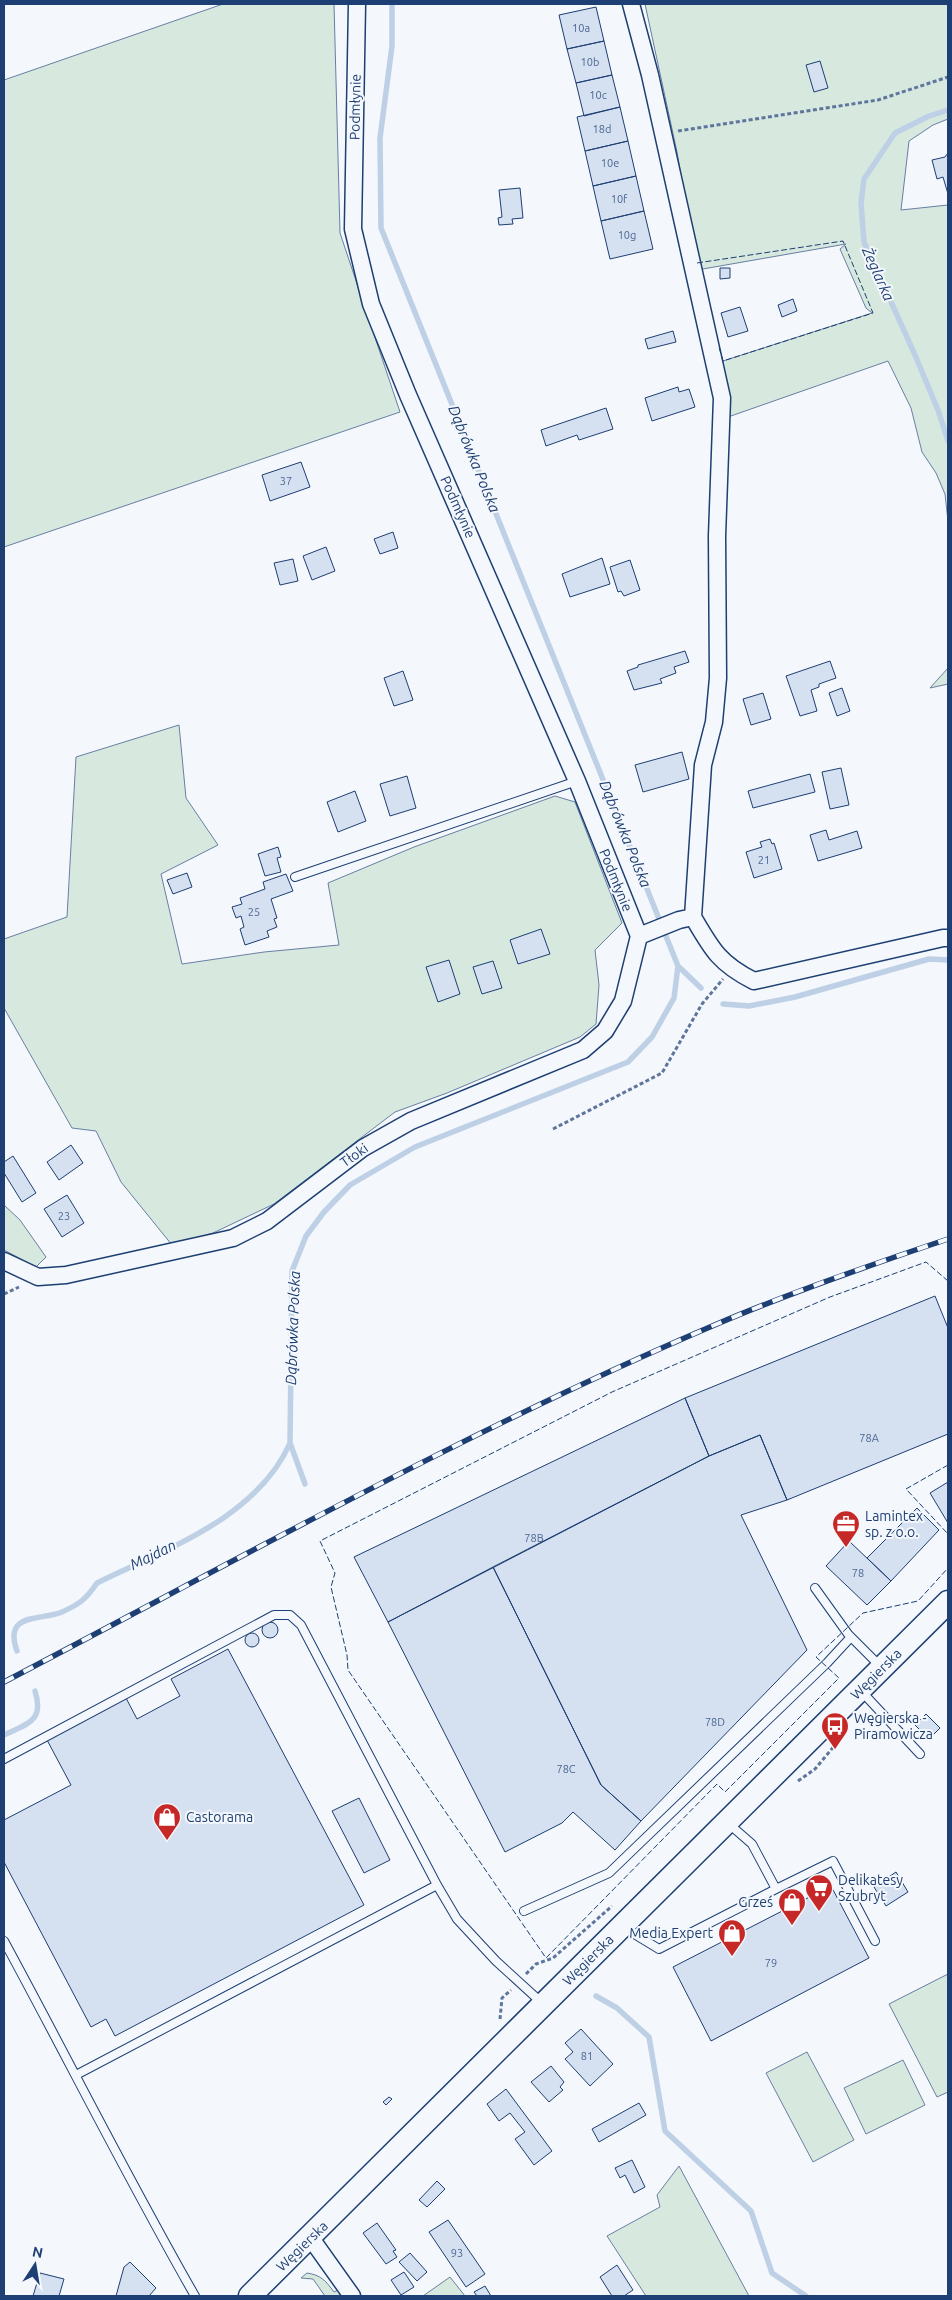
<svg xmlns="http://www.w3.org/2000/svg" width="952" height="2300" font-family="Ubuntu,sans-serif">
  <rect width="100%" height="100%" fill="#f4f7fb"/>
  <path fill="#d7e8df" stroke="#687fa3" d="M223 4H334L340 233 400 412 4 547V80Z
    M645 4H948V119L933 125 909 141 901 210 948 205V521L945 494 936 473 922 452 911 408 888 361 728 417 723 361 872 313 866 308 840 249 846 244 697 270 677 152Z
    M948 668V684L930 688Z
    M179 725 186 798 218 845 161 874 182 964 264 952 339 945 328 883 414 847 555 796 575 802 622 923 595 950 599 985 596 1024 580 1037 447 1093 395 1112 274 1204 213 1233 172 1245 121 1182 96 1131 72 1128 4 1008V939L67 917 76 757Z
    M4 1205 20 1220 46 1257 36 1267 4 1250Z
    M948 1974V2092L937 2097 889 2004Z
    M807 2052 854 2140 813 2162 766 2073Z
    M903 2060 925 2105 866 2134 844 2088Z
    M679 2166 749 2296H646L607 2236 660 2207 657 2195Z
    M307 2273C321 2275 326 2281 334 2292L338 2290 342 2296H325L313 2279 301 2278Z
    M450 2277 465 2296H423Z"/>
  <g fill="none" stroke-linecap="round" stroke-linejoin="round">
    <path stroke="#bed0e5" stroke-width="5.5" d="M948 110 929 116 895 133 864 179 861 203 864 242 915 355 938 410 948 441
      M678 966 701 988
      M723 1004 749 1006 795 997 929 959 948 960
      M305 1484 290 1443 292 1271 306 1236 324 1212 350 1185 415 1147 628 1062 652 1037 674 998 678 966 381 228 380 138 392 46V4
      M17 1651C3 1612 40 1621 62 1612 80 1604 86 1599 97 1583 166 1549 257 1518 290 1443
      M4 1735C26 1724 45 1722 35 1691
      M596 1996 617 2008 649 2037 665 2131 751 2211 772 2273 806 2296"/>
  </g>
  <path fill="#d5e0f0" stroke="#1d3f73" d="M596 7 604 41 567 49 559 15Z
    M604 41 612 75 576 83 567 49Z
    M820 61 828 88 814 92 806 65Z
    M612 75 620 107 584 116 576 83Z
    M620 107 628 141 585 151 577 117Z
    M628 141 636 176 593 186 585 151Z
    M948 153V194L943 177 937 179 932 160 945 157Z
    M636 176 644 211 601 221 593 186Z
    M520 188 523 218 512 219 513 224 499 225 498 218 502 217 499 190Z
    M644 211 653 249 610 259 601 221Z
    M720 268H730V278L720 279Z
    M793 299 797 311 782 317 778 305Z
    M740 307 748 331 728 337 721 313Z
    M673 331 676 342 648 349 645 339Z
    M678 387 679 392 689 389 695 407 652 421 645 398Z
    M606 408 613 429 579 440 577 435 546 446 541 430Z
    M301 462 310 487 270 501 262 475Z
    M393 532 398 548 380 554 374 539Z
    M326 547 335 571 312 580 303 556Z
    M602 558 610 584 570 597 562 574Z
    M293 559 298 581 280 585 274 563Z
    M630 560 640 590 624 596 621 591 618 592 610 567Z
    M685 651 689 662 674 667 676 673 660 679 662 683 634 690 627 671 638 667V665Z
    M830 661 836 678 819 684V687L811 690 817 711 800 716 786 676Z
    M403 671 413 700 394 706 384 678Z
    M842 688 850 711 837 716 829 693Z
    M763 693 771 719 751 725 743 699Z
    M682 752 689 779 643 792 635 765Z
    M841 768 849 805 830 809 822 772Z
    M810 774 815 792 753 808 748 791Z
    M407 776 416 808 390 816 380 784Z
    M355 791 366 821 338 832 327 802Z
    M826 830 829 840 857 831 862 848 818 861 810 835Z
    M770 839 772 844 774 843 782 869 754 878 746 852 762 847 760 842Z
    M278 847 281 857 277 858 281 872 265 876 258 854Z
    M187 873 192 887 173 894 167 880Z
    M286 874 293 891 271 899 277 918 274 919 277 927 267 931 269 937 245 945 240 929 244 927 241 916 236 918 232 907 242 904 240 898 265 889 263 882Z
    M541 929 550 954 518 964 510 940Z
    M449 960 460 994 438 1002 426 967Z
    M493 961 502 988 482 994 473 967Z
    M71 1145 83 1163 59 1180 47 1162Z
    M13 1156 36 1193 22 1202 4 1173V1162Z
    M67 1195 84 1223 62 1237 44 1209Z
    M935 1296 948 1328V1434L787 1500 760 1435 709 1456 685 1398Z
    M685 1398 709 1456 388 1622 354 1557Z
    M760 1435 787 1500 741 1515 807 1650 641 1821 601 1785 493 1567 709 1456Z
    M948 1482V1523L930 1493Z
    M917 1508 939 1530 891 1581 867 1558Z
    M849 1541 891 1581 867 1605 826 1566Z
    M493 1567 601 1785 641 1821 615 1850 573 1812 562 1823 505 1852 388 1622Z
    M262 1630a8 8 0 1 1 16 0a8 8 0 1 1-16 0Z
    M245 1640a7 7 0 1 1 14 0a7 7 0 1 1-14 0Z
    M228 1649 364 1905 115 2036 106 2019 91 2027 4 1862V1820L71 1785 47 1740 126 1698 137 1719 180 1696 171 1679Z
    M926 1714 940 1728 929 1739 915 1725Z
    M359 1798 390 1860 364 1873 332 1811Z
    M896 1872 908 1892 886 1906 874 1887Z
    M831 1886 869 1958 711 2041 673 1967Z
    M581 2029 613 2064 590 2086 565 2059 573 2052 565 2043Z
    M551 2066 564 2082 560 2087 563 2090 549 2102 531 2082Z
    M506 2089 552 2151 534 2165 515 2139 525 2132 510 2113 499 2121 487 2104Z
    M389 2097 392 2099 386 2105 383 2102Z
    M639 2103 646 2115 599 2142 592 2129Z
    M632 2160 645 2187 634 2193 625 2175 620 2178 615 2168Z
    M437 2181 445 2189 427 2207 419 2200Z
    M448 2220 485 2274 466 2287 429 2232Z
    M377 2223 396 2250 393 2251 397 2257 386 2264 363 2233Z
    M410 2253 427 2272 417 2281 399 2262Z
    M130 2262 156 2288 149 2296H116L124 2267Z
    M617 2265 633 2290 624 2296H612L600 2277Z
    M404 2272 414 2287 401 2295 391 2280Z
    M40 2273 64 2279 59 2296H33Z
    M485 2286 491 2296H477L474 2292Z"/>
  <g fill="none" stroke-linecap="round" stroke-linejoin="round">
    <g stroke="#1d3f73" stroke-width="10">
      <path id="service" d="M295 877 577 781
        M815 1588 848 1634 881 1667
        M862 1692 920 1754
        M4 1759 274 1615H290L301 1625 437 1885 457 1919 496 1961 542 2003
        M776 1889 833 1861 875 1941
        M524 1911 609 1873 827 1663 851 1637
        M626 1925 636 1935 659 1949 776 1889 752 1844 729 1824
        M4 1941C68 2059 128 2179 195 2296
        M76 2075 437 1885"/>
    </g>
    <g stroke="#1d3f73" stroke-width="19">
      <path id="minor" d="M357 4 353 229 371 304 408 395 577 781 639 936
        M631 4 650 75 722 398 717 536 718 678 714 722 703 765 693 917
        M639 936 679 920 693 917C712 950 720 964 754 981L943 938H948
        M4 1261 38 1277 66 1275 233 1238 267 1221 363 1148 411 1121 583 1050 605 1031 623 1001 639 936
        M310 2237 352 2296"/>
    </g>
    <g stroke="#1d3f73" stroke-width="25">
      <path id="secondary" d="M250 2296 948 1602"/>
    </g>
    <path stroke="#5e769c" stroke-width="3" stroke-dasharray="4 2.5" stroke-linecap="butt" d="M678 131 878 100 948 77
      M553 1129 662 1073 702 1004 723 979
      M4 1294 19 1287
      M798 1781 815 1769 841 1738
      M526 1974 536 1964 553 1958 612 1906
      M500 2019 502 1998 511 1990"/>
    <use href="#service" stroke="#f4f7fb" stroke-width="8"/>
    <use href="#minor" stroke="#f4f7fb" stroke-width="16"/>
    <use href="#secondary" stroke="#f4f7fb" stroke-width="22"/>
    <g stroke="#1d3f73" stroke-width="5.5">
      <path id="rail" d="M4 1682C239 1559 472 1428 717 1324 792 1292 870 1265 948 1239"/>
    </g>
    <use href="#rail" stroke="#f4f7fb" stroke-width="4" stroke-dasharray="11" stroke-linecap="butt"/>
    <path stroke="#1d3f73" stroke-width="1" stroke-dasharray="6 2.5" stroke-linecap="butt" d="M697 263 843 241 873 313 723 361 719 347
      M948 1281 926 1262 830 1297 612 1392 320 1541 335 1573 331 1587 347 1655 348 1670 546 1958 717 1784 725 1792 839 1678 816 1657 863 1613 918 1601 948 1568
      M948 1465 906 1489 948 1534"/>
  </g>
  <defs>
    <g id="office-pin" transform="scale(1.4375)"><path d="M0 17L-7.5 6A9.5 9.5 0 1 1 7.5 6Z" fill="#c62828" stroke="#f4f7fb"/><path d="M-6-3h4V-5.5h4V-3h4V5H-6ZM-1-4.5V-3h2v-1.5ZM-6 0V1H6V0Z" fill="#fff"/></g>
    <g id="bus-pin" transform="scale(1.4375)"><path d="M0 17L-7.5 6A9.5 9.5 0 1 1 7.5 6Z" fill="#c62828" stroke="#f4f7fb"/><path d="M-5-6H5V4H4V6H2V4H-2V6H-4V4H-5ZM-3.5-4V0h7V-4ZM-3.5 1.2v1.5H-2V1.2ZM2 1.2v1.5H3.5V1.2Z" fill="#fff"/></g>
    <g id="shop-pin" transform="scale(1.4375)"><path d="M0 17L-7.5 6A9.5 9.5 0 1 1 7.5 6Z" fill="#c62828" stroke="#f4f7fb"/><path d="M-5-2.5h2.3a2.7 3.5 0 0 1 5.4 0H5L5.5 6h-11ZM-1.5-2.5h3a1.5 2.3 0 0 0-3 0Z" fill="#fff"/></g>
    <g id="supermarket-pin" transform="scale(1.4375)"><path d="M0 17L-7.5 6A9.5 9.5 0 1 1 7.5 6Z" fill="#c62828" stroke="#f4f7fb"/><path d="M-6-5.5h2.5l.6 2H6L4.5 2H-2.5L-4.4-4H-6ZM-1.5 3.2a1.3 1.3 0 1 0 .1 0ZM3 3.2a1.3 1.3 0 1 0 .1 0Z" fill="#fff"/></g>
  </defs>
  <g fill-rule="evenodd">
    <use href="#office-pin" x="846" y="1524"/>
    <use href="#bus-pin" x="835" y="1726"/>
    <use href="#shop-pin" x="167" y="1817"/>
    <use href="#supermarket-pin" x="819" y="1888"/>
    <use href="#shop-pin" x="792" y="1902"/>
    <use href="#shop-pin" x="732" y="1933"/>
  </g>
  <g text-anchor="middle" stroke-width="4" stroke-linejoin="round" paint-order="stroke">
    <g font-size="11" fill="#4b6792">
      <text x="581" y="32">10a</text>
      <text x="590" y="66">10b</text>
      <text x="598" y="99">10c</text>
      <text x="602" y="133">18d</text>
      <text x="610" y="167">10e</text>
      <text x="619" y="203">10f</text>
      <text x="627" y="239">10g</text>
      <text x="286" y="485">37</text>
      <text x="764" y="864">21</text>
      <text x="254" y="916">25</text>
      <text x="64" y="1220">23</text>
      <text x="869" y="1442">78A</text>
      <text x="534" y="1542">78B</text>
      <text x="858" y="1577">78</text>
      <text x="715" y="1726">78D</text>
      <text x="566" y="1773">78C</text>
      <text x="771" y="1967">79</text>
      <text x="587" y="2060">81</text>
      <text x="457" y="2257">93</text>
    </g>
    <g font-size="14" fill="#1d3f73" stroke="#f4f7fb">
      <text transform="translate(355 107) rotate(-89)" y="5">Podmłynie</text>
      <text transform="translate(458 507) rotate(66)" y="5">Podmłynie</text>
      <text transform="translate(616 880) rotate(68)" y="5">Podmłynie</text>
      <text transform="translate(354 1155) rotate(-35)" y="5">Tłoki</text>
      <text transform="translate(876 1674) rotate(-45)" y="5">Węgierska</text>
      <text transform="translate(588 1960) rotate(-45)" y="5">Węgierska</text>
      <text transform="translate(302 2246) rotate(-44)" y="5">Węgierska</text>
    </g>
    <g font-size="14" fill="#1d3f73" stroke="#f4f7fb" text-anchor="start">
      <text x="865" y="1521">Lamintex<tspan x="865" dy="16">sp. z o.o.</tspan></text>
      <text x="854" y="1723">Węgierska -<tspan x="854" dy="16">Piramowicza</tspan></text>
      <text x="186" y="1822">Castorama</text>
      <text x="838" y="1885">Delikatesy<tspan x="838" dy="16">Szubryt</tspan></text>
      <text x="773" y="1907" text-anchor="end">Grześ</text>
      <text x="713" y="1938" text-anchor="end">Media Expert</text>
    </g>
    <g font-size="15" font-style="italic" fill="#1d3f73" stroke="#f4f7fb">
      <text transform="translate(878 274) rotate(66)" y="5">Żeglarka</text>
      <text transform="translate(474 459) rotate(68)" y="5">Dąbrówka Polska</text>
      <text transform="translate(625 834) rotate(68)" y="5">Dąbrówka Polska</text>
      <text transform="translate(293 1328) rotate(-88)" y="5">Dąbrówka Polska</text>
      <text transform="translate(153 1555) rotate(-26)" y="5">Majdan</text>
    </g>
  </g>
  <rect width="952" height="2300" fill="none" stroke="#1d3f73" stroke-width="10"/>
  <g transform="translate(35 2265) rotate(12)" stroke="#f4f7fb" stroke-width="4" paint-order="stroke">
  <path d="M0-4L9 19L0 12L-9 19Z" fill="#1d3f73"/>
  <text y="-8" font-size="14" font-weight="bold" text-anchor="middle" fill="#1d3f73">N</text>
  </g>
</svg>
